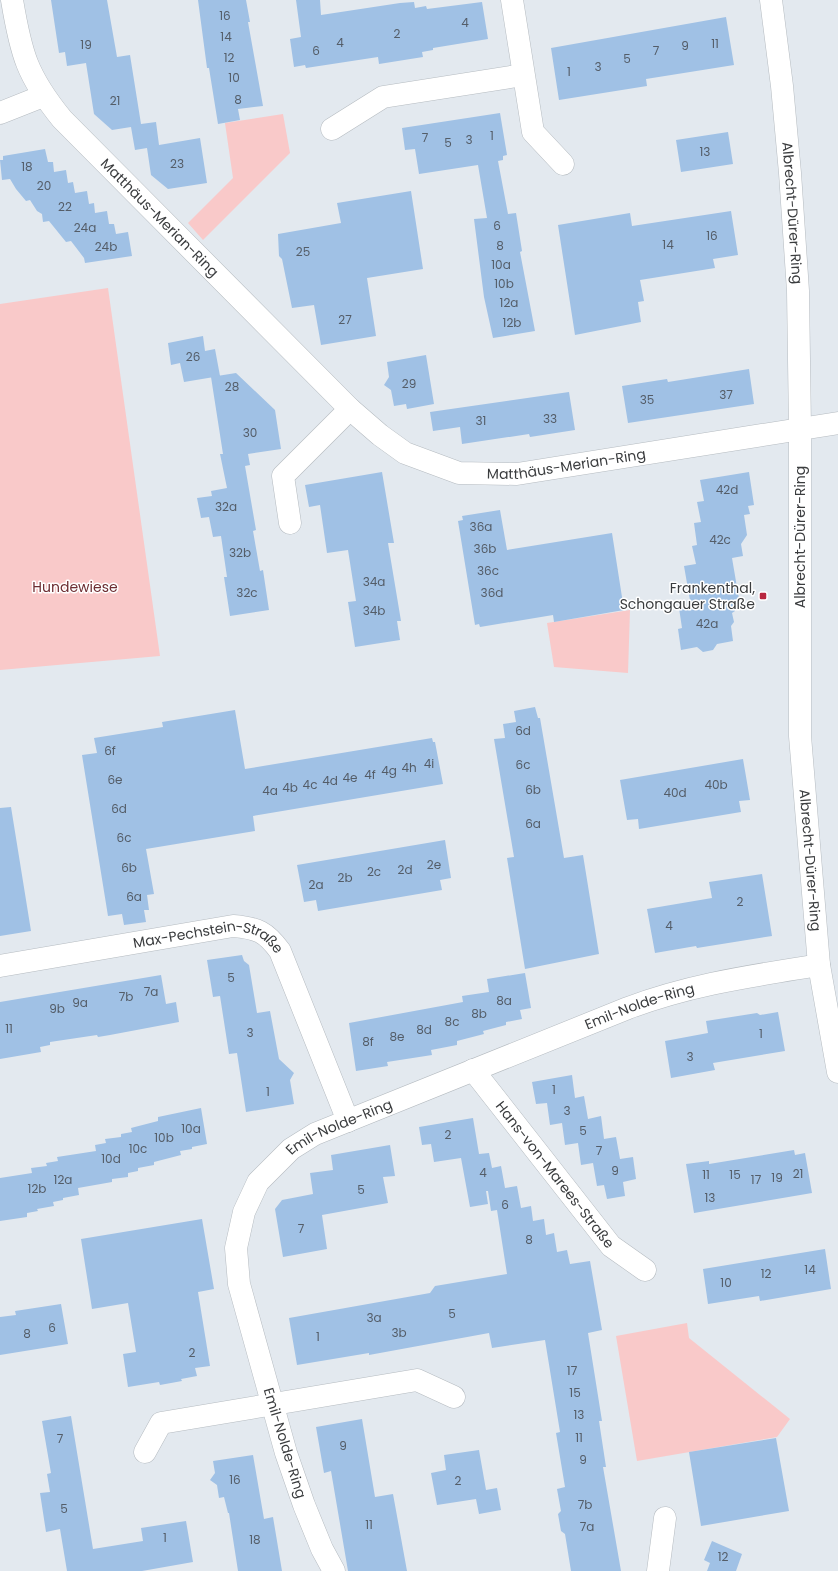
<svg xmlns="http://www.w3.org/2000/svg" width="838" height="1571" font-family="Poppins,sans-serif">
  <rect width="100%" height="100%" fill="#e3e9ef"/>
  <path fill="#f9c9c9" d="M283 114 290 153 203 240 188 223 233 178 225 123Z
    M108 288 160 656 0 670V304Z
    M630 610 628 673 554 667 547 623Z
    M687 1323 689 1338 790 1419 777 1437 637 1461 616 1336Z"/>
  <path fill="#a0c1e5" d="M51 0H107L117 57 130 55 141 124 156 122 159 145 200 138 207 183 168 189 151 175 147 148 135 150 131 127 112 130 94 114 86 63 67 66 65 52 59 53Z
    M198 0H246L250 22H248L263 106 238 109 240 120 218 124 209 68H207Z
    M296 0H320L321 15 400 3 414 2 415 8 426 6 427 9 482 2 488 39 433 48V50L422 52 423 57 379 64 378 57 306 68 305 65 294 67 290 39 301 37Z
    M726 17 734 65 646 79 647 86 559 100 551 48Z
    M500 113 507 155 503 156V160L498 161 508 214 516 213 522 251 520 252 535 331 493 338 484 297 474 219 487 218 478 165 419 174 415 149 405 150 402 128Z
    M728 132 733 164 681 172 676 140Z
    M45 149 48 162H53L54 172 66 170 68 183 73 182 75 193 87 191 89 204 94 203 95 213 107 211 109 224H114L116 234 128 232 132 256 85 263 84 258 71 241 66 242 49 221 43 222 42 214 37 211 30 200 26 201 16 189 10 179 2 180 0 160H3V156Z
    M411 191 423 269 367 278 376 336 321 345 314 305 292 308 282 259 279 256 278 234 341 223 337 203Z
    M731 211 738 255 713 259 715 268 640 280 644 301 638 302 641 322 575 335 558 225 630 213 632 226Z
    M203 336 205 351 215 349 220 376 184 382 180 363 171 365 168 343Z
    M426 355 434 404 407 409 406 404 394 406 391 390 384 385 389 377 387 362Z
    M749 369 754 404 628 423 622 386 667 379 668 382Z
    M236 373 275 410 281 449 248 454 250 465 245 466 256 530 253 531 260 571 263 570 269 610 230 616 224 577H227L221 536 213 537 209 517 201 518 197 498 212 496 211 491 227 488 220 454H223L211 377Z
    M569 392 575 430 530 437 529 434 462 444 460 427 433 431 430 412Z
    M382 472 394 543H388L401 621H397L400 640 355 647 348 602 356 601 348 550 327 553 320 505 309 507 305 485Z
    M749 472 754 505 748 506 750 514 744 515 747 535 741 544 743 556 732 558 739 599 733 600 735 611 732 613 734 622 731 626 733 641 717 644 713 650 703 652 697 647 681 650 678 629 682 628 679 608 691 606 684 566 696 564 692 546 697 545 694 523 701 522 697 502 704 501 700 480Z
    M500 510 507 550 612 533 624 610 554 622 553 615 480 627 479 624 475 625 458 521 463 520 462 516Z
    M535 707 538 718H540L564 858 583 855 599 954 525 969 507 858 514 857 494 739 505 738 503 724 516 722 514 711Z
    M235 710 245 769 432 738 433 742H435L443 784 253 816 255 831 146 849 154 894 147 895 149 910H144L146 922 124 925 122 914 108 916 82 755 97 753 94 738 163 727 162 722Z
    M743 759 750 800 739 801 741 812 639 829 638 819 627 820 620 780Z
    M11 807 31 931 0 936V808Z
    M445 840 451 878 440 880 442 890 318 911 316 900 304 902 297 865Z
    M762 874 772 936 697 948 696 946 655 953 647 909 712 898 709 882Z
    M242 955 244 961 249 965 257 1013 270 1011 279 1059 294 1073 290 1080 294 1104 246 1112 237 1053 229 1054 220 996 213 997 207 960Z
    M525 973 531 1008 520 1010 522 1019 506 1022V1025L483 1031 484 1034 457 1041V1045L431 1050 432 1055 387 1062 388 1066 356 1071 349 1023 463 1002 462 996 489 992 487 979Z
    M161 975 166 1004 176 1002 179 1022 110 1035 98 1037 97 1035 50 1042V1045L40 1047 41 1052 0 1059V1002Z
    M778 1012 785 1051 713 1063 715 1070 671 1078 665 1041 708 1033 706 1021 757 1013 760 1015Z
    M572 1075 575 1098 584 1096 588 1119 601 1116 604 1139 616 1137 620 1159 633 1157 636 1179 623 1182 625 1196 607 1199 604 1185 597 1186 593 1163 581 1165 578 1143 565 1145 562 1123 550 1125 547 1103 536 1104 532 1082Z
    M201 1108 207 1144 192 1147V1149L180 1151 181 1155 154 1162V1165L138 1168V1171L128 1173V1177L112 1179V1182L78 1188 79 1195 63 1198V1200L53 1202 54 1206 37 1209 38 1211 27 1213V1217L0 1221V1178L32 1173 31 1168 47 1166 46 1163 58 1161 57 1157 96 1151 95 1145 106 1143 105 1139 121 1137V1134L132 1132 131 1128 158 1121V1117Z
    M473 1118 479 1154 489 1153 492 1168 501 1166 505 1188 517 1186 521 1208 531 1206 533 1221 544 1219 546 1235 554 1233 557 1252 567 1250 570 1264 590 1261 602 1330 588 1333 602 1421H599L606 1467H603L621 1571H571L565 1534 561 1531 558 1514 561 1511 557 1489 565 1487 556 1433 560 1432 545 1340 492 1348 489 1333 369 1355V1353L297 1365 289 1318 430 1293 435 1286 507 1274 497 1210 491 1211 488 1191H486L488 1204 470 1207 461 1158 434 1162 431 1144 422 1145 419 1127Z
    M390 1145 395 1176 383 1177 388 1203 322 1215 327 1249 283 1257 275 1209 282 1200 313 1194 310 1173 333 1170 331 1155Z
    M794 1150 795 1155 805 1153 812 1193 694 1213 686 1164 709 1161V1164Z
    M202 1219 214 1289 198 1292 210 1366 195 1368 197 1376 181 1379 182 1381 160 1385 159 1382 128 1387 123 1354 136 1352 128 1303 92 1309 81 1239Z
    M825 1249 831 1289 760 1301 759 1296 708 1304 703 1269Z
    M61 1304 68 1344 0 1355V1317L16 1315 15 1311Z
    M71 1416 93 1549 143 1541 141 1528 186 1521 193 1562 142 1571H67L60 1529 46 1532 40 1493 50 1492 47 1474 51 1473 42 1421Z
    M362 1419 375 1497 393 1494 407 1571H348L331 1471 324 1473 316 1427Z
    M776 1438 789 1511 701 1526 689 1452Z
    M479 1450 486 1490 497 1488 501 1510 479 1514 476 1499 437 1505 431 1473 446 1470 444 1455Z
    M253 1455 264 1519 273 1517 282 1571H238L229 1513H228L224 1497 219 1498 217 1485 210 1480 215 1473 213 1461Z
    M712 1541 742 1554 736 1571H707L710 1563 704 1560Z"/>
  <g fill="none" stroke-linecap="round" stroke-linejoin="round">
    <g stroke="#b5bbc0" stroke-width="23">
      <g id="street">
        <path id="s1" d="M12 0C21 54 27 76 62 119L350 409 380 435 405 453 459 473 517 474 838 423"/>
        <path d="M512 0 533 132 563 164"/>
        <path id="s2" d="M771 0 782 86 790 173 798 291 800 429V736L819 965 838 1072"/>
        <path d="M0 113 43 96"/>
        <path d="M332 129 383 97 523 75"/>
        <path d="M290 523 283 476 350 409"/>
        <path id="s3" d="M0 966 233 926C258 928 266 932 280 951L348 1121"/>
        <path id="s4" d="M473 1070 611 1246 645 1270"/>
        <path d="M145 1452 161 1423 417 1380 454 1397"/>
        <path id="s5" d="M334 1571 322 1549 304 1505 286 1453 239 1284 236 1248 244 1212 258 1182 291 1149 315 1134 628 1008C692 984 752 976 819 965"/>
        <path d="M658 1571 665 1518"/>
      </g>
    </g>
    <use href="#street" stroke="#fff" stroke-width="22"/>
  </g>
  <rect fill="#b8263f" stroke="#fff" stroke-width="1.5" x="759" y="592" width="8" height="8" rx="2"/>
  <g text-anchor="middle" stroke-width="3" stroke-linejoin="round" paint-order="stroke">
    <g font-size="12" fill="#545d68">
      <text x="225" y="20">16</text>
      <text x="465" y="27">4</text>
      <text x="397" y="38">2</text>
      <text x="226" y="41">14</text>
      <text x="340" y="47">4</text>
      <text x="715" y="48">11</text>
      <text x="86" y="49">19</text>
      <text x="685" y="50">9</text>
      <text x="316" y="55">6</text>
      <text x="656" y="55">7</text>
      <text x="229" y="62">12</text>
      <text x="627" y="63">5</text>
      <text x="598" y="71">3</text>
      <text x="569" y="76">1</text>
      <text x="234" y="82">10</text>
      <text x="238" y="104">8</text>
      <text x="115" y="105">21</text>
      <text x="492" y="140">1</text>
      <text x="425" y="142">7</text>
      <text x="469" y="144">3</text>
      <text x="448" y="147">5</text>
      <text x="705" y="156">13</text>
      <text x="177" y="168">23</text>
      <text x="27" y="171">18</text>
      <text x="44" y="190">20</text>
      <text x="65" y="211">22</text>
      <text x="497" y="230">6</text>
      <text x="85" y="232">24a</text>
      <text x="712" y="240">16</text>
      <text x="668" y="249">14</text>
      <text x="500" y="250">8</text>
      <text x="106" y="251">24b</text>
      <text x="303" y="256">25</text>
      <text x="501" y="269">10a</text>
      <text x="504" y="288">10b</text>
      <text x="509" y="307">12a</text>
      <text x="345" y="324">27</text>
      <text x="512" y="327">12b</text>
      <text x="193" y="361">26</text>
      <text x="409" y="388">29</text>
      <text x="232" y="391">28</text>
      <text x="726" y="399">37</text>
      <text x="647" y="404">35</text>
      <text x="550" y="423">33</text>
      <text x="481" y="425">31</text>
      <text x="250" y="437">30</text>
      <text x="727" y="494">42d</text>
      <text x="226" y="511">32a</text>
      <text x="481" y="531">36a</text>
      <text x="720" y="544">42c</text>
      <text x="485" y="553">36b</text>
      <text x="240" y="557">32b</text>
      <text x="488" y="575">36c</text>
      <text x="374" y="586">34a</text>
      <text x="247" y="597">32c</text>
      <text x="492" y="597">36d</text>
      <text x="374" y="615">34b</text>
      <text x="707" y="628">42a</text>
      <text x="523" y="735">6d</text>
      <text x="110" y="755">6f</text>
      <text x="429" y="768">4i</text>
      <text x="523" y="769">6c</text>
      <text x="409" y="772">4h</text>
      <text x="389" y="775">4g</text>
      <text x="370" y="779">4f</text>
      <text x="350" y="782">4e</text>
      <text x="115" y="784">6e</text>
      <text x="330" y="785">4d</text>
      <text x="310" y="789">4c</text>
      <text x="716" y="789">40b</text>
      <text x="290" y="792">4b</text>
      <text x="533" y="794">6b</text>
      <text x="270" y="795">4a</text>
      <text x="675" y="797">40d</text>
      <text x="119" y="813">6d</text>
      <text x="533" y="828">6a</text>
      <text x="124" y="842">6c</text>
      <text x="434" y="869">2e</text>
      <text x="129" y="872">6b</text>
      <text x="405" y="874">2d</text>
      <text x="374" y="876">2c</text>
      <text x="345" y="882">2b</text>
      <text x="316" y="889">2a</text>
      <text x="134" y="901">6a</text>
      <text x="740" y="906">2</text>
      <text x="669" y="930">4</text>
      <text x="231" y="982">5</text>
      <text x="151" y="996">7a</text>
      <text x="126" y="1001">7b</text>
      <text x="504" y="1005">8a</text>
      <text x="80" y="1007">9a</text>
      <text x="57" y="1013">9b</text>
      <text x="479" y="1018">8b</text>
      <text x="452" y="1026">8c</text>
      <text x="9" y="1033">11</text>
      <text x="424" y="1034">8d</text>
      <text x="250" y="1037">3</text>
      <text x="761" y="1038">1</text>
      <text x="397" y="1041">8e</text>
      <text x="368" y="1046">8f</text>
      <text x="690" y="1061">3</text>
      <text x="554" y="1094">1</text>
      <text x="268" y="1096">1</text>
      <text x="567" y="1115">3</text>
      <text x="191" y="1133">10a</text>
      <text x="583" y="1135">5</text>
      <text x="448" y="1139">2</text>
      <text x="164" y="1142">10b</text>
      <text x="138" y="1153">10c</text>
      <text x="599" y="1155">7</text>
      <text x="111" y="1163">10d</text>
      <text x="615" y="1175">9</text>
      <text x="483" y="1177">4</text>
      <text x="798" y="1178">21</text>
      <text x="706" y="1179">11</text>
      <text x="735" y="1179">15</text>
      <text x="777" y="1182">19</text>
      <text x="63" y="1184">12a</text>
      <text x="756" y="1184">17</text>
      <text x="37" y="1193">12b</text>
      <text x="361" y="1194">5</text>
      <text x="710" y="1202">13</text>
      <text x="505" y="1209">6</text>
      <text x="301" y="1233">7</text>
      <text x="529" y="1244">8</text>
      <text x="810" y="1274">14</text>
      <text x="766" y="1278">12</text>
      <text x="726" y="1287">10</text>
      <text x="452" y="1318">5</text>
      <text x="374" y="1322">3a</text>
      <text x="52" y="1332">6</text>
      <text x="399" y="1337">3b</text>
      <text x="27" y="1338">8</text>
      <text x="318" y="1341">1</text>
      <text x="192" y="1357">2</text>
      <text x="572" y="1375">17</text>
      <text x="575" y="1397">15</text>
      <text x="579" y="1419">13</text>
      <text x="579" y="1442">11</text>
      <text x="60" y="1443">7</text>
      <text x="343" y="1450">9</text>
      <text x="583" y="1464">9</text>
      <text x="235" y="1484">16</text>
      <text x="458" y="1485">2</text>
      <text x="585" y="1509">7b</text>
      <text x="64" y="1513">5</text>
      <text x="369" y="1529">11</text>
      <text x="587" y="1531">7a</text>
      <text x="165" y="1542">1</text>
      <text x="255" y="1544">18</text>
      <text x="723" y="1561">12</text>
    </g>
    <g font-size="14" fill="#3a3c3e" stroke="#fff">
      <text dy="5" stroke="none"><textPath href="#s2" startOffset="214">Albrecht-Dürer-Ring</textPath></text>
      <text dy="5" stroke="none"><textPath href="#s1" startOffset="270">Matthäus-Merian-Ring</textPath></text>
      <text dy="5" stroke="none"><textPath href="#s1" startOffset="776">Matthäus-Merian-Ring</textPath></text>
      <text transform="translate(800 537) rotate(-90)" y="5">Albrecht-Dürer-Ring</text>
      <text dy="5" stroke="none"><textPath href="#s2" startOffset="862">Albrecht-Dürer-Ring</textPath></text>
      <text dy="5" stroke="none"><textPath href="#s3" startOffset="214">Max-Pechstein-Straße</textPath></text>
      <text dy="5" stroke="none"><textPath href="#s5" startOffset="833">Emil-Nolde-Ring</textPath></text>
      <text dy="5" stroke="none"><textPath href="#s5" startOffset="509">Emil-Nolde-Ring</textPath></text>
      <text dy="5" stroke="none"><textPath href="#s4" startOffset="133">Hans-von-Marees-Straße</textPath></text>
      <text transform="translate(285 1443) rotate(73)" y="5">Emil-Nolde-Ring</text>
    </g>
    <g font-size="14" fill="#6d2d32" stroke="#fff">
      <text x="75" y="592">Hundewiese</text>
    </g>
    <g font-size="14" fill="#3a3c3e" stroke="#fff" text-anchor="end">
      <text x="755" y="593">Frankenthal,<tspan x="755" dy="16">Schongauer Straße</tspan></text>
    </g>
  </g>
</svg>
